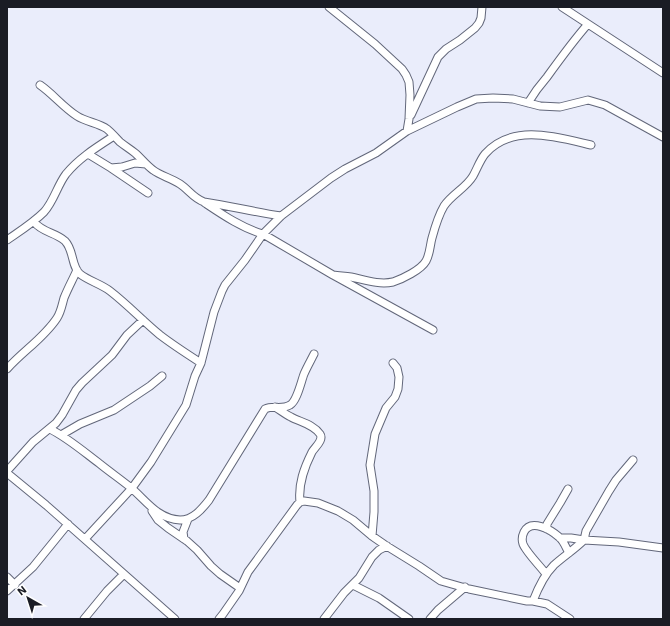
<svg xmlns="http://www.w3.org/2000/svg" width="670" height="626" font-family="'Work Sans',sans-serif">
  <rect width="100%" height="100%" fill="#eaedfb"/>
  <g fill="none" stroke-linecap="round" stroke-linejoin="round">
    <g stroke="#62677a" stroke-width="9">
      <path id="minor" d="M329 7 375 44 402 69 406 75 409 82 410 95 409 119 407 131
        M562 7 663 73
        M40 85C53 94 63 107 77 116 86 122 99 123 107 129 112 133 116 138 120 142 125 146 130 149 135 153 141 158 146 165 153 170 161 176 171 178 180 184 189 190 193 198 204 202 230 206 255 212 281 216
        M528 103C534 93 540 85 547 77 560 59 573 41 588 24
        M411 115 438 57 446 49 460 40 475 28 479 23 481 18 482 7
        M88 154 111 168 122 167 135 163 146 164
        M111 168 148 193
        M205 203C223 215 242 228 263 234L333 275 433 330
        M34 222C43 233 55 232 65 241 74 250 71 266 80 274 89 281 101 284 110 291 127 304 143 321 160 335 173 345 187 354 201 363
        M7 240C20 231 33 223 44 212 54 201 57 186 66 174 79 158 97 147 114 136
        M333 275C339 276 345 276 351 277 365 280 379 285 393 282 402 279 421 270 426 261 430 254 430 245 432 238 435 227 438 216 444 206 452 194 466 188 473 176 477 169 480 160 485 154 512 123 557 137 591 145
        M7 369C23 351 44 338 57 318 61 312 62 305 64 298 68 288 73 279 77 270
        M275 407C280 410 285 414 291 417 300 422 313 424 320 434 324 440 315 447 312 452 304 468 298 484 300 502
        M50 429C68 438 84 452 100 464 110 472 120 479 130 487 145 499 157 519 180 520 193 520 202 509 209 500L265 409C273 405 282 410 290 405 297 401 301 382 304 374 307 367 311 360 314 354
        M61 435 80 424 114 410 150 386 162 376
        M7 471 33 442 56 423 62 415 76 390 82 383 112 355 127 335 143 320
        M7 473 46 505 175 619
        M152 511 158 520 168 528 187 541 197 550 211 566 220 574 240 588
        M547 529V524L560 503 568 489
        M372 536 374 512V491L370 465 375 434 386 408 395 397 398 389 399 377 397 368 393 363
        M560 538H571L584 540 586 531 609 491 616 480 633 460
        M85 539 132 488 151 462 186 405 195 376 201 363 214 312 222 291 225 285 245 260 263 234 281 216 331 178 345 169 376 153 407 131 457 107 476 99 493 98 513 99 540 106 560 107 588 100 605 105 663 137
        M184 539 183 532 188 519
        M546 574C541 567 526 552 523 544 522 541 522 536 524 532 531 518 551 530 559 537 564 541 566 548 569 553
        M7 577 15 585
        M353 585 379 598 409 619
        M7 591 33 567 68 524
        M533 601C538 588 544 575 554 565 564 556 575 549 584 540L619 542 663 548
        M84 619 107 591 124 574
        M219 619 223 614 239 591 248 572 297 505 300 502 304 501 318 503 338 511 353 520 372 536 385 545 419 566 441 581 469 589 527 601H533L547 604 570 619
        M324 619 344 593 359 578 372 557 379 550 387 546
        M430 619 438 610 465 587"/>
    </g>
    <use href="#minor" stroke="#fff" stroke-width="7"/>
  </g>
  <rect width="670" height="626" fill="none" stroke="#1a1c25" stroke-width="16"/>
  <g transform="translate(28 598) rotate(321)" stroke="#ffffff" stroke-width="3" paint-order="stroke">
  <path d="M0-3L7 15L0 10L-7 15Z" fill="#1a1c25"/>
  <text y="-6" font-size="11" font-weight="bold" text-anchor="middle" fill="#1a1c25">N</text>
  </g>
</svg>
